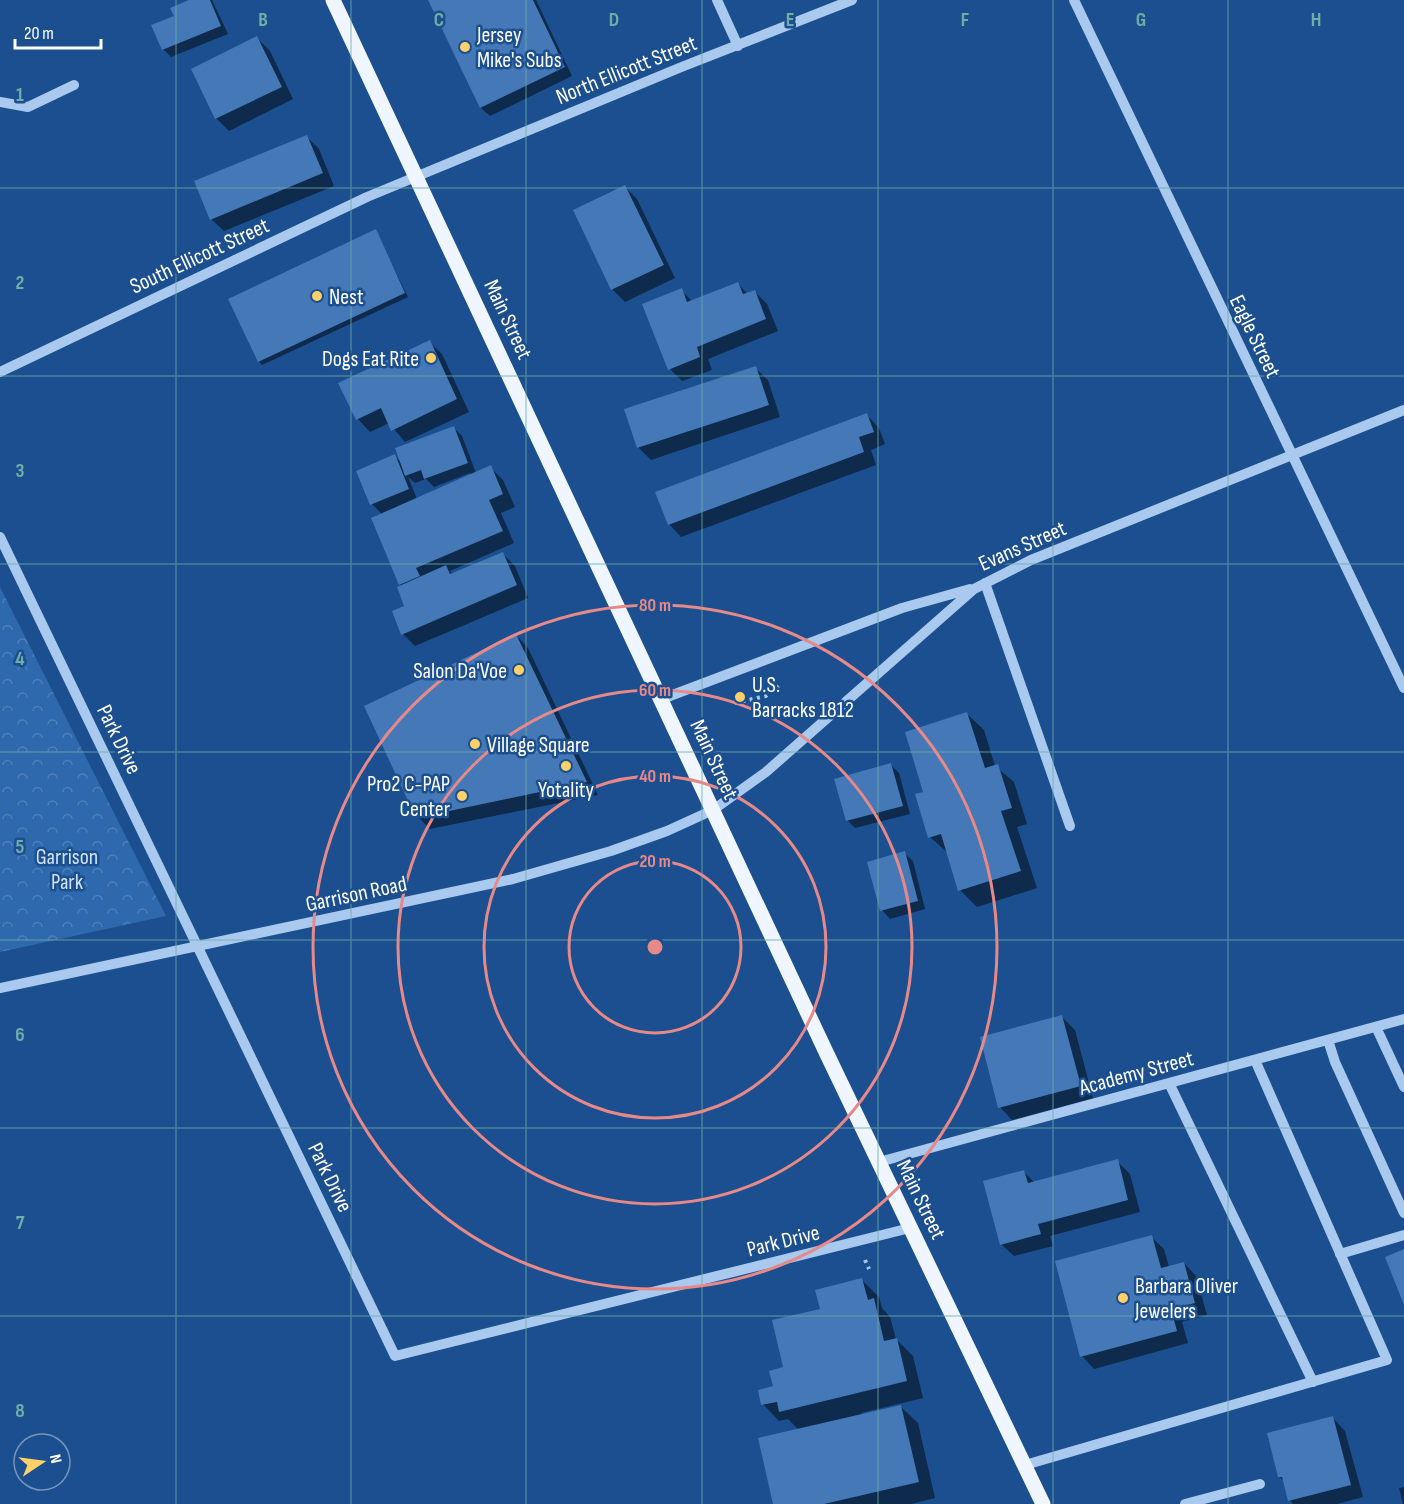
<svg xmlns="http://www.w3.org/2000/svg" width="1404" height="1504" font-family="'Sofia Sans Condensed',sans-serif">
  <defs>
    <pattern id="park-crowns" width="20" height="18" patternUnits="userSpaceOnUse" patternTransform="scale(1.5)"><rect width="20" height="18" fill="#2e69ad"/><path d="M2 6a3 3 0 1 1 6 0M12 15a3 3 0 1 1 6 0" fill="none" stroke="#4d80b9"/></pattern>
  </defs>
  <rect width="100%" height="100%" fill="#1b4f8f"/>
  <path fill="url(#park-crowns)" d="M0 587 166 916 0 952Z"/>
  <path fill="#0007" fill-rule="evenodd" d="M193 0H212L228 34 171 57 163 49 176 17Z
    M430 0H536L572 76 490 116 481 108Z
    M257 38 270 51 293 99 229 131 216 118Z
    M307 137 319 149 334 186 224 231 211 219Z
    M625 187 637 199 675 278 625 302 613 290 575 210Z
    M375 231 408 297 262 365 259 362Z
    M738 284 748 294 754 291 767 304 778 331 708 359 712 370 682 381 670 369 681 290 693 302Z
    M429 342 442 354 469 412 405 442 389 423 370 432 358 419 340 384Z
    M755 368 768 380 780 417 651 460 638 447Z
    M867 415 879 428 885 444 871 450 876 465 681 537 669 524Z
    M454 428 462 436 476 473 490 467 503 480 515 507 501 513 514 543 450 571 453 575 503 554 515 566 528 598 415 646 403 634 406 606 401 586 372 518 382 514 372 504 395 456 402 464ZM470 473 471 475 417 499 408 477 415 483 426 479 434 487Z
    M516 635 528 648 598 795 430 829 418 817Z
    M967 714 984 730 995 766 1014 782 1027 824 1017 827 1037 888 977 907 960 890 948 853 930 837 925 793Z
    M891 765 899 773 910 814 855 828 847 820Z
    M904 853 913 861 925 909 890 919 882 910Z
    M1062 1017 1075 1030 1093 1098 1012 1120 1000 1107Z
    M1117 1161 1130 1174 1140 1212 1050 1236 1053 1246 1014 1256 1001 1244 1024 1172 1035 1183Z
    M1151 1237 1164 1249 1169 1267 1184 1263 1196 1276 1207 1315 1182 1322 1188 1343 1094 1369 1082 1356Z
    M862 1280 879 1297 882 1308 890 1317 896 1339 913 1356 923 1398 861 1413 862 1416 901 1407 918 1423 935 1498 911 1504H775L799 1430 788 1419 779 1421 763 1404 822 1310Z
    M1333 1418 1345 1431 1363 1497 1337 1504H1293L1290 1500 1285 1482 1280 1477Z
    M1404 1487V1504H1403L1399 1488Z"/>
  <path fill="#4478b7" d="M189 0H210L221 26 162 50 151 25 174 16 170 8Z
    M428 0H533L565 67 480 108Z
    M257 36 282 87 215 119 191 69Z
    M307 135 323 173 210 220 194 181Z
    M625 185 664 265 611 290 573 210Z
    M376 229 405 293 258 362 228 299Z
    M738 282 743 294 755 290 766 319 697 347 700 357 668 370 642 304 682 288 687 302Z
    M430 340 457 399 391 431 381 408 356 420 338 383Z
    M756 366 769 405 637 448 624 409Z
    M867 413 874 432 859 437 864 452 668 525 655 492Z
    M454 426 468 463 424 479 421 470 405 476 395 448Z
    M395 454 409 489 370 505 356 471Z
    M491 465 503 494 489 500 503 531 416 568 420 576 399 585 371 518Z
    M503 552 517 585 401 635 392 611 404 606 397 587 446 565 450 574Z
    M516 634 587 782 416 818 364 706Z
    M967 712 985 768 998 764 1012 808 1001 811 1021 871 958 891 941 834 928 838 915 794 923 792 905 732Z
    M891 763 903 806 846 821 834 779Z
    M905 851 918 901 880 911 867 862Z
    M1062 1015 1081 1086 998 1108 980 1037Z
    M1118 1159 1128 1200 1038 1224 1041 1234 1000 1245 983 1181 1024 1170 1028 1183Z
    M1152 1235 1161 1268 1184 1262 1195 1303 1171 1309 1177 1331 1080 1357 1055 1261Z
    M1404 1249V1305L1385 1257Z
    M862 1278 868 1300 874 1298 884 1341 897 1338 907 1381 779 1412 777 1402 761 1405 758 1390 773 1386 769 1371 783 1367 772 1320 820 1309 815 1290Z
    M901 1405 919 1482 824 1504H773L758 1438Z
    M1333 1416 1351 1485 1288 1501 1282 1477H1278L1267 1433Z"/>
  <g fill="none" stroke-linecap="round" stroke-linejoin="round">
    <path stroke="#a9c9ee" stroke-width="4" stroke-dasharray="3 4.5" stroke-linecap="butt" d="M735 703 766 696 780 685
      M865 1260 869 1269"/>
    <path stroke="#a9c9ee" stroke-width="10" d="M717 0 738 46
      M1074 0 1404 688
      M0 102 28 107 74 85
      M0 372 367 197 684 66 852 0
      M0 537 395 1356 910 1228
      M985 583 1070 826
      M662 699 902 608 970 589
      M0 988 513 879 611 851 667 831 713 810 766 772 974 589 1031 560 1404 410
      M1376 1027 1404 1087
      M1328 1040 1335 1062 1404 1213
      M1169 1083 1313 1382
      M879 1162 1404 1019
      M1340 1254 1404 1235
      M1025 1465 1387 1360 1255 1060
      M1185 1504 1260 1484"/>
    <path stroke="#f0f6ff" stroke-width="15" d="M333 0 825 1050 1043 1504"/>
  </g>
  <path fill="none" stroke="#6fada8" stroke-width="1.5" stroke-opacity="0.55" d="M176 0V1504M351 0V1504M526 0V1504M702 0V1504M878 0V1504M1053 0V1504M1228 0V1504M0 188H1404M0 376H1404M0 564H1404M0 752H1404M0 940H1404M0 1128H1404M0 1316H1404"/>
  <g fill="none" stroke="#e88989" stroke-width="3">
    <circle cx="655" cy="947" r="86"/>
    <circle cx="655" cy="947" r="171"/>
    <circle cx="655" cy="947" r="257"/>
    <circle cx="655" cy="947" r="342"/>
  </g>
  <g fill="#ffd166" stroke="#1b4f8f" stroke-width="2">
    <circle cx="465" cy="47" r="6"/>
    <circle cx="317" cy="296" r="6"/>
    <circle cx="431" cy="358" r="6"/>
    <circle cx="519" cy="670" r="6"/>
    <circle cx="740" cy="697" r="6"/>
    <circle cx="475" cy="744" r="6"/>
    <circle cx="566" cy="766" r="6"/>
    <circle cx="462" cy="796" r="6"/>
    <circle cx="1123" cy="1298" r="6"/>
  </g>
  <g text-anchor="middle" stroke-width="5" stroke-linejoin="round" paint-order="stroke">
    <g font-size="22" fill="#fff" stroke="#1b4f8f" text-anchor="start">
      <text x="477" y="42">Jersey<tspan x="477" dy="25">Mike's Subs</tspan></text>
      <text x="329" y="304">Nest</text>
      <text x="419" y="366" text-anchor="end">Dogs Eat Rite</text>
      <text x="507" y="678" text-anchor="end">Salon Da'Voe</text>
      <text x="752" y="692">U.S.<tspan x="752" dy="25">Barracks 1812</tspan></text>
      <text x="487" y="752">Village Square</text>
      <text x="450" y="791" text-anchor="end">Pro2 C-PAP<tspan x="450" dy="25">Center</tspan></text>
      <text x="566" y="797" text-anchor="middle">Yotality</text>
      <text x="1135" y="1293">Barbara Oliver<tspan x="1135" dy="25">Jewelers</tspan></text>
    </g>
    <g font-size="22" fill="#fff" stroke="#1b4f8f">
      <text transform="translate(626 69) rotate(-22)" y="8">North Ellicott Street</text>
      <text transform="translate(199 255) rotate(-25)" y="8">South Ellicott Street</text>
      <text transform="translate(509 319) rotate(65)" y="8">Main Street</text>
      <text transform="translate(1256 336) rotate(64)" y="8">Eagle Street</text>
      <text transform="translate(1022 545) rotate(-24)" y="8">Evans Street</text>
      <text transform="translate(120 739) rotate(64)" y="8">Park Drive</text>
      <text transform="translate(715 759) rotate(65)" y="8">Main Street</text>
      <text transform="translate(356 893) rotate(-12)" y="8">Garrison Road</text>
      <text transform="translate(1136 1072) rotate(-15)" y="8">Academy Street</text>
      <text transform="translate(331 1177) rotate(64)" y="8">Park Drive</text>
      <text transform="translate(922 1199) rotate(64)" y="8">Main Street</text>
      <text transform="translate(783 1240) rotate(-14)" y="8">Park Drive</text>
    </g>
    <g font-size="22" fill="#cfe3fa" stroke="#1b4f8f">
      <text x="67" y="864">Garrison<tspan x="67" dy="25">Park</tspan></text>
    </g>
  </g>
  <g font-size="20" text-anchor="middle" font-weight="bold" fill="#6fada8" stroke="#1b4f8f" stroke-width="5" stroke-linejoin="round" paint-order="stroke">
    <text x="263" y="26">B</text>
    <text x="439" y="26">C</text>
    <text x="614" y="26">D</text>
    <text x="790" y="26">E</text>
    <text x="965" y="26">F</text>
    <text x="1141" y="26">G</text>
    <text x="1316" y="26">H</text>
    <text x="20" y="101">1</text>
    <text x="20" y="289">2</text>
    <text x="20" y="477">3</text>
    <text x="20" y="665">4</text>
    <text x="20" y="853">5</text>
    <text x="20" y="1041">6</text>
    <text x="20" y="1229">7</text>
    <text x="20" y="1417">8</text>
  </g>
  <circle cx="655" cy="947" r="9" fill="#e88989" stroke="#1b4f8f" stroke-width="3"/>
  <g font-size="18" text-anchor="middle" font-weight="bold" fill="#e88989" stroke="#1b4f8f" stroke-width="5" stroke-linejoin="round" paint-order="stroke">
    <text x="655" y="611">80 m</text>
    <text x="655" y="696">60 m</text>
    <text x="655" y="782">40 m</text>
    <text x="655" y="867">20 m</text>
  </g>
  <g transform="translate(42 1462) rotate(77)"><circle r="28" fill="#1b4f8f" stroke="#7695bc" stroke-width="1.5"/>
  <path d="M0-4.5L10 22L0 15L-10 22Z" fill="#ffd166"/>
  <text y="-9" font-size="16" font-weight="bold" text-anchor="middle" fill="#ffffff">N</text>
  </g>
  <path d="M15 39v9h86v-9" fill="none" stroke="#ffffff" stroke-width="3"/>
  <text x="24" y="39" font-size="18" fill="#ffffff" stroke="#1b4f8f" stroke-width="4.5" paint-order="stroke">20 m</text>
</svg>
